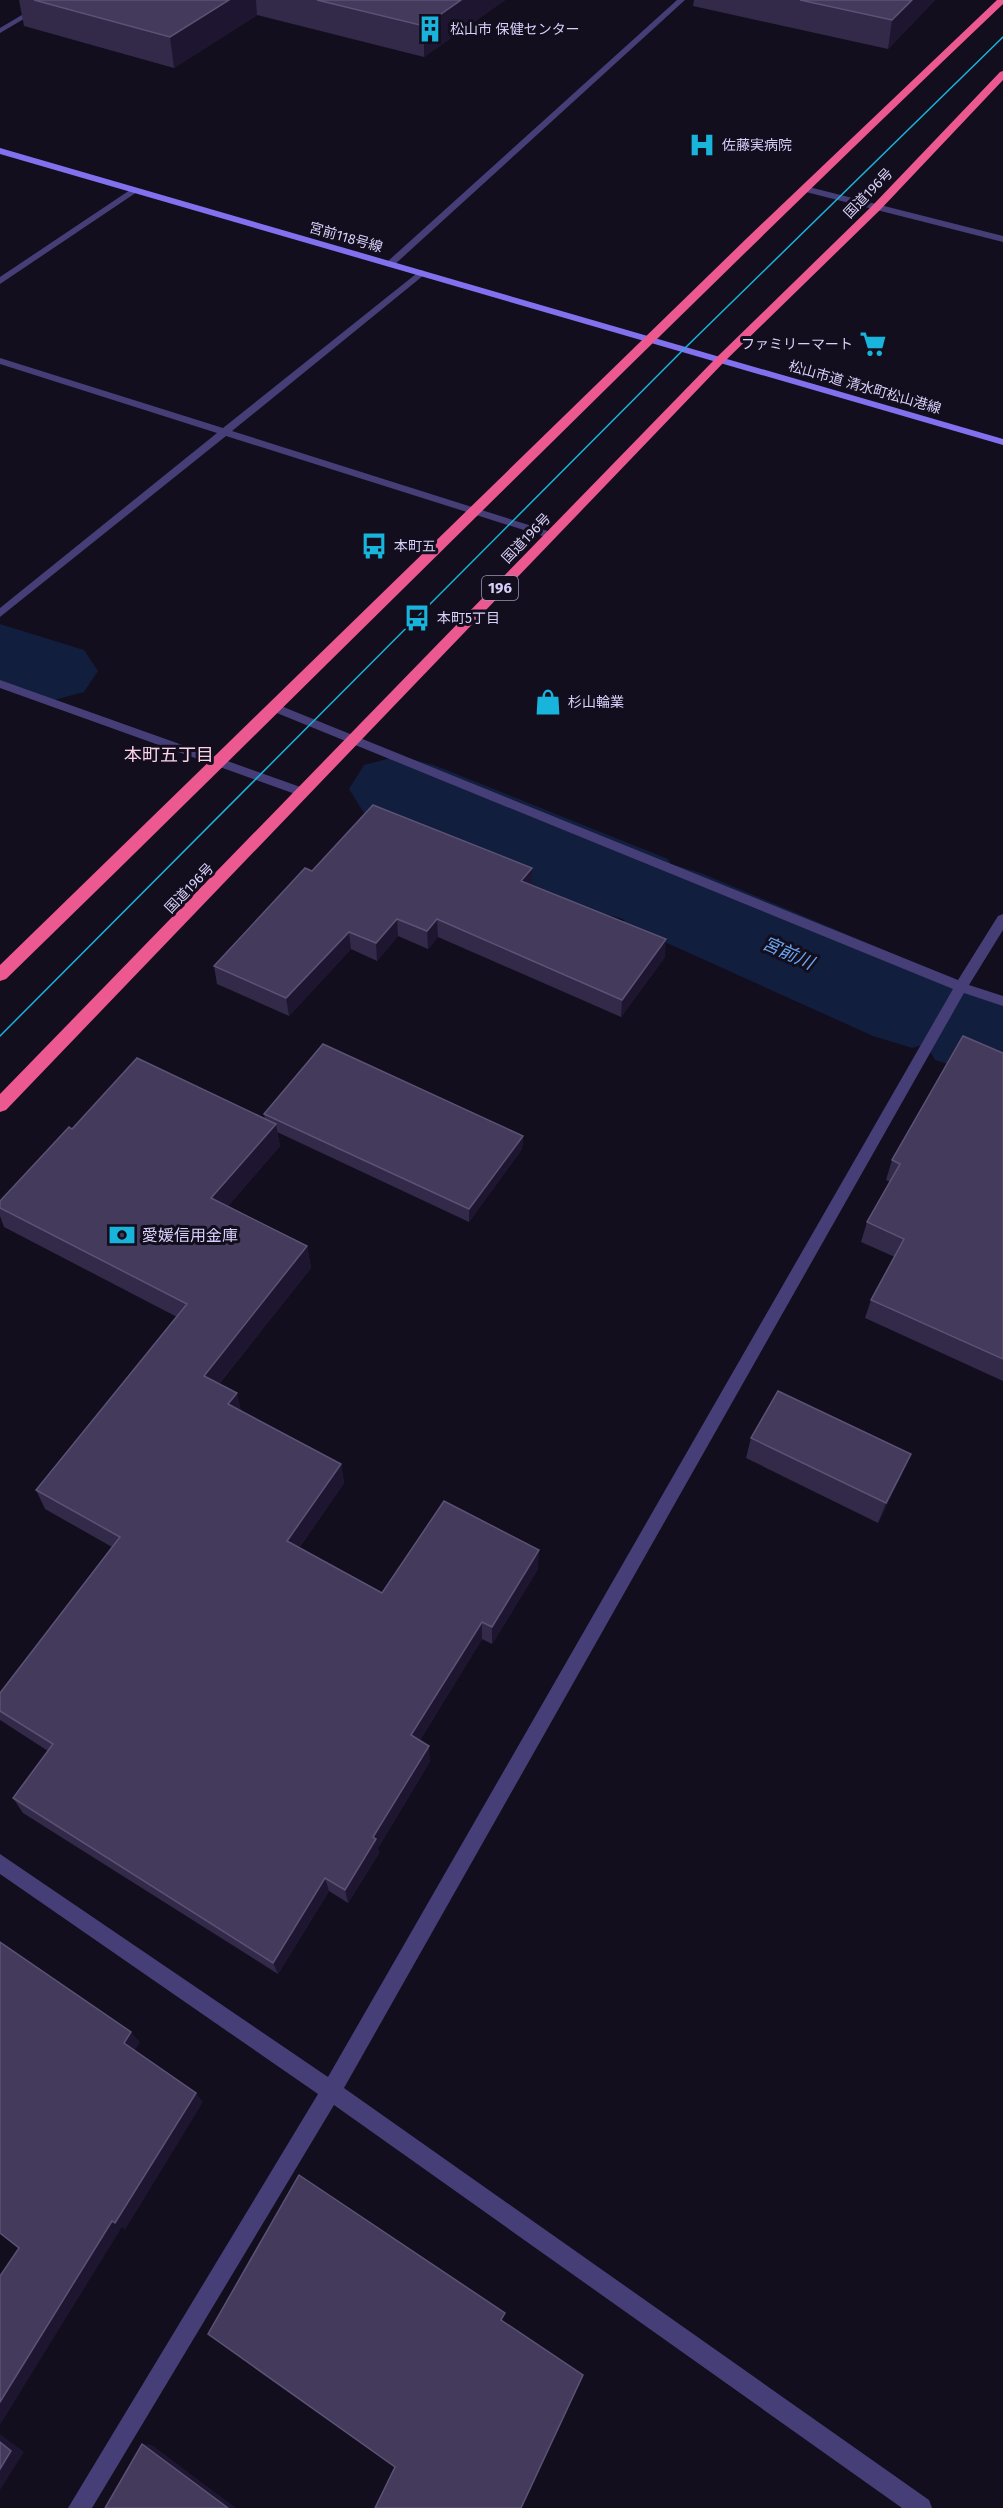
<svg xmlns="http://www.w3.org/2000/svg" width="1003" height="2508" font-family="'Fira Sans','Noto Sans JP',sans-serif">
  <rect width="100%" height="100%" fill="#120e1d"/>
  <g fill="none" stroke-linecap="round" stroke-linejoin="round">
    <path fill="#121e3d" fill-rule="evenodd" d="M0 624 84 650 98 671 84 692 51 701 0 686Z
      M399 756 434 765 668 859 671 864 701 873 951 978 960 993 975 988 1003 997V1081L935 1060 926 1044 912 1048 873 1036 627 925 623 919 594 911 364 813 349 789 364 765Z"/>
    <path fill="#463e77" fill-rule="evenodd" d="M47 0H56L0 33V28Z
      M677 0H685L393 266H387V262Z
      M805 186 1003 236V242L802 191V187Z
      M133 188 140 190 0 284V277Z
      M421 270 424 271V275L232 431 554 533V537H546L226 436 0 617V608L217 433 0 364V358L223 428Z
      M0 680 306 789 308 792 302 796 298 795 0 688Z
      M276 704 958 980 998 916 1003 914V930L969 985 1003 996V1006L964 993 344 2088 929 2500 932 2508H902L334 2105 92 2508H68L318 2094 0 1874V1854L328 2077 953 989 272 711V705Z"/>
    <path fill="#8271ef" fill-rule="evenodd" d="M0 148 1003 439V445L0 154Z"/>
    <path fill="#ec5890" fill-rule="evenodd" d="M997 0H1003V4C666 325 339 655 6 979L0 981V965L746 239Z
      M1003 71V80L880 210 725 361 6 1110 0 1112V1094L717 357 872 206 1000 72Z"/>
    <path stroke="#19b4dc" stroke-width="1.5" d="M0 1036 684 349 1003 37"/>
  </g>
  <path fill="#332949" d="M19 0H505L424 57 257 15 174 68 24 26Z
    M694 0H935L888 49 693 6Z
    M532 868V885L665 957 621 1017 438 937 428 949 398 936 377 961 351 949 289 1016 217 984 214 966 312 871Z
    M1003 1053V1381L865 1318 871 1300 895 1257 861 1242 867 1222 890 1182 886 1180 892 1160Z
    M264 1114 523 1136 522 1149 469 1222 277 1132 280 1146 228 1206 307 1246 311 1268 219 1384 241 1411 341 1464 344 1483 299 1548 382 1593 538 1569 492 1644 482 1639 420 1740 430 1761 378 1848 379 1853 348 1903 329 1891 278 1974 23 1813 13 1798 48 1751 0 1720V1693L112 1547 45 1509 36 1490 177 1317 4 1227 0 1216V1201L72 1129 265 1119Z
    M751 1438 902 1474 878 1523 746 1458Z"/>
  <path fill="#1e1630" d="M229 0H256L257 15 174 68 170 37Z
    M461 0H505L424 57V26Z
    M912 0H935L888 49 892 20Z
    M532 868V886L521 881Z
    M397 919 398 936 377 961 376 943Z
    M437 919 438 937 428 949 427 931Z
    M349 932 351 949 289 1016 286 998Z
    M666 939 665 957 621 1017 622 1000Z
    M276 1124 280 1146 216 1220 211 1198Z
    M523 1136 522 1149 469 1222V1209Z
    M307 1246 311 1268 209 1396 204 1376Z
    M237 1393 242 1413 228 1404Z
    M911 1454 902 1474 878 1523 886 1503Z
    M341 1464 344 1483 291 1559 287 1541Z
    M539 1550 538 1569 492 1644V1627Z
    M482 1622V1639L413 1751 411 1735Z
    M429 1746 430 1761 378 1848 379 1853 348 1903 345 1890 373 1837Z
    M325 1878 329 1891 278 1974 273 1963Z
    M131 2032 140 2042 133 2053 124 2043Z
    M196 2093 203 2102 125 2230 122 2227 0 2425V2402L112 2221Z
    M0 2434 24 2452 0 2490Z
    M142 2444 152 2445 236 2508H228Z"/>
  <path fill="#443b5c" stroke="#5c5275" stroke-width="1.5" d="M34 0H229L170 37Z
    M317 0H461L424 26Z
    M800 0H912L892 20Z
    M373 805 532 868 521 881 666 939 622 1000 437 919 427 931 397 919 376 943 349 932 286 998 214 966 305 868 312 871Z
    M963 1036 1003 1053V1359L871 1300 904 1239 867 1222 900 1164 892 1160Z
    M323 1044 523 1136 469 1209 264 1114Z
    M137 1058 276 1124 211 1198 307 1246 204 1376 237 1393 228 1404 341 1464 287 1541 382 1593 444 1501 539 1550 492 1627 482 1622 411 1735 429 1746 373 1837 376 1839 345 1890 325 1878 273 1963 13 1798 53 1744 0 1711V1693L120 1537 36 1490 187 1304 0 1208V1201L69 1127 72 1129Z
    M778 1391 911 1454 886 1503 751 1438Z
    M0 1942 131 2032 124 2043 196 2093 115 2223 112 2221 0 2402V2276L19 2248 0 2233Z
    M299 2175 505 2313 501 2320 583 2375 521 2508H375L395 2467 208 2334Z
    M0 2442 11 2451 0 2469Z
    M142 2444 228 2508H105Z"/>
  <defs>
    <g id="building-bare" transform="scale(2.07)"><path d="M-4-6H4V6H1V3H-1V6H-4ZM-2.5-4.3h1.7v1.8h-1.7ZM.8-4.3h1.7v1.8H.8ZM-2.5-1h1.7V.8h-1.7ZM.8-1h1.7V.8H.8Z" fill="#19b4dc" stroke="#120e1d" stroke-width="2.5" paint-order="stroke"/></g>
    <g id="hospital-bare" transform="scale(2.07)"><path d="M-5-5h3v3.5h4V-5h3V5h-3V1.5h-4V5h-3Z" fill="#19b4dc" stroke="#120e1d" stroke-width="2.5" paint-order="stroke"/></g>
    <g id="supermarket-bare" transform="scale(2.07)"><path d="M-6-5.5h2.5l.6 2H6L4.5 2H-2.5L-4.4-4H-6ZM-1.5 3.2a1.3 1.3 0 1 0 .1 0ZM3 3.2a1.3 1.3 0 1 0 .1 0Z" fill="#19b4dc" stroke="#120e1d" stroke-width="2.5" paint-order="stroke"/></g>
    <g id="bus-bare" transform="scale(2.07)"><path d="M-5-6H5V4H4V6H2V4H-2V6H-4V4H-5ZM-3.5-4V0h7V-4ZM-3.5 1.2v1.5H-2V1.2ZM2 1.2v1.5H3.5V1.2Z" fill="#19b4dc" stroke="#120e1d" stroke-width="2.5" paint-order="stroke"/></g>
    <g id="shop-bare" transform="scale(2.07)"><path d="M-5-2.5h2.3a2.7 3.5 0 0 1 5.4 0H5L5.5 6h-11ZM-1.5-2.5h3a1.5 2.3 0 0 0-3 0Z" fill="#19b4dc" stroke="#120e1d" stroke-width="2.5" paint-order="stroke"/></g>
    <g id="bank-bare" transform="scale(2.07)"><path d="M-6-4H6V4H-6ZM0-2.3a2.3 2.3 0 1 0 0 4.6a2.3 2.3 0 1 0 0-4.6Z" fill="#19b4dc" stroke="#120e1d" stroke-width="2.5" paint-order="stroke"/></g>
  </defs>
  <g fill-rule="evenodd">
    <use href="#building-bare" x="430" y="29"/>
    <use href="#hospital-bare" x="702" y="145"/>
    <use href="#supermarket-bare" x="873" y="344"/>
    <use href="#bus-bare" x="374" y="546"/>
    <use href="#bus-bare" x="417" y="618"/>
    <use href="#shop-bare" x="548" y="702"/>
    <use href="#bank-bare" x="122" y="1235"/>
  </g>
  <g text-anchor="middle" stroke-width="6" stroke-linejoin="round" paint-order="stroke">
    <g font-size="14" fill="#d9d0fa" stroke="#120e1d" text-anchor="start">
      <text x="450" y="34">松山市 保健センター</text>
      <text x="722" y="150">佐藤実病院</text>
      <text x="853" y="349" text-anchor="end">ファミリーマート</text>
      <text x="394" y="551">本町五</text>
      <text x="437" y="623">本町5丁目</text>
      <text x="568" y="707">杉山輪業</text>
    </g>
    <g font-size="14" fill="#d9d0fa" stroke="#120e1d">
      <text transform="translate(868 193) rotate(-46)" y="5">国道196号</text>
      <text transform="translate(346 237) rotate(16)" y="5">宮前118号線</text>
      <text transform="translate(865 387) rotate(16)" y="5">松山市道 清水町松山港線</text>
      <text transform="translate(526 538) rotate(-46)" y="5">国道196号</text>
      <text transform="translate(189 888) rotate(-46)" y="5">国道196号</text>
    </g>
    <rect fill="#120e1d" stroke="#9d96b8" stroke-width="1.5" x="482" y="576" width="36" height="24" rx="4.5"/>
    <g font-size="15" font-weight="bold" fill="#d9d0fa">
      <text x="500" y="593">196</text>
    </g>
    <g font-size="16" fill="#d9d0fa" stroke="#120e1d" text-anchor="start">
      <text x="142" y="1241">愛媛信用金庫</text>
    </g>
    <g font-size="18" fill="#fad1e7" stroke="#120e1d">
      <text x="169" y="761">本町五丁目</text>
    </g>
    <g font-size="18" font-style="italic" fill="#69a3ee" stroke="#120e1d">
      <text transform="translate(788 953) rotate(24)" y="6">宮前川</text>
    </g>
  </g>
</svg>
